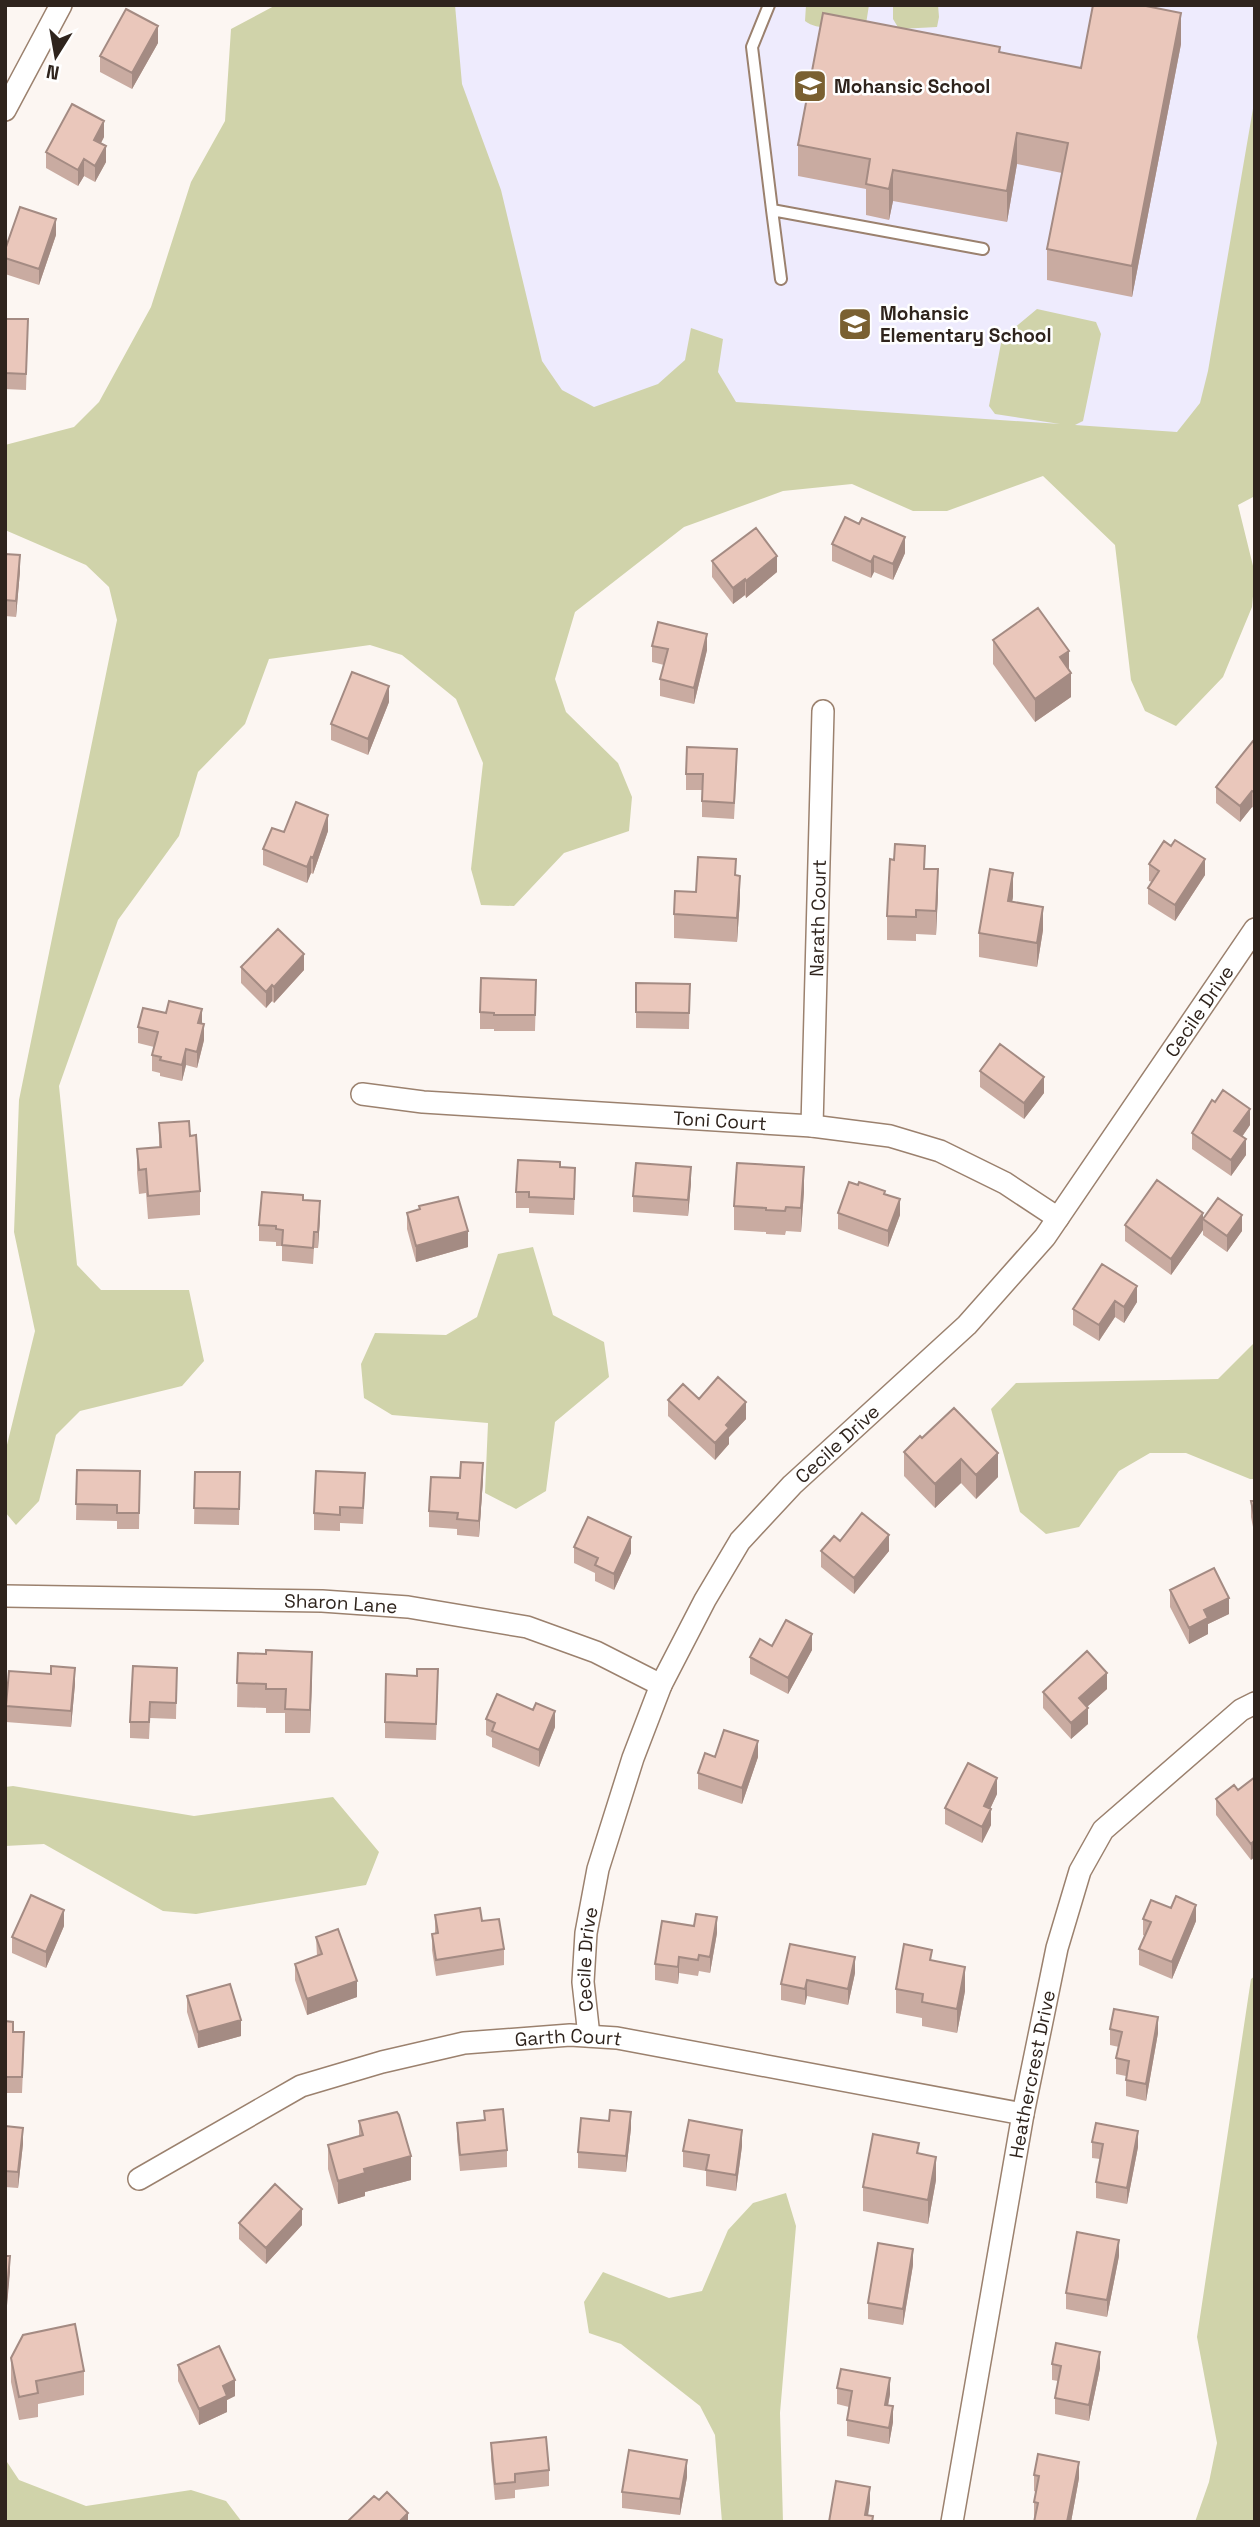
<svg xmlns="http://www.w3.org/2000/svg" width="1260" height="2527" font-family="'Space Grotesk',sans-serif">
  <rect width="100%" height="100%" fill="#fcf6f2"/>
  <path fill="#eeebfd" d="M414 5H1255V168L1200 457 507 422Z"/>
  <path fill="#d0d3aa" d="M276 5H455L462 84 501 190 542 361 562 390 594 407 658 384 685 360 691 328 723 339 718 372 736 402 1060 424 995 414 989 406 1002 338 1037 309 1096 322 1101 334 1083 421 1075 425 1177 432 1200 403 1208 371 1255 97V496L1238 505 1255 574 1252 607 1223 677 1176 726 1145 711 1131 680 1115 545 1043 476 947 511H913L852 484 783 491 684 527 575 612 555 679 566 712 618 763 632 797 629 831 564 853 514 906 481 905 471 869 483 763 456 699 402 655 370 645 269 659 245 724 198 772 179 836 118 920 59 1086 77 1265 101 1290H189L204 1361 182 1386 80 1411 56 1435 39 1501 16 1525 5 1512V1453L35 1331 14 1232 19 1100 117 620 109 587 86 565 5 530V445L74 427 99 402 151 307 191 182 225 121 231 29Z
    M806 5H869L866 24C846 25 821 33 805 21Z
    M893 5H938L939 17 937 27 899 29 893 19Z
    M533 1247 553 1315 604 1342 609 1377 555 1422 546 1491 516 1509 485 1493 488 1423 392 1415 364 1398 361 1364 375 1333 446 1335 477 1317 498 1254Z
    M1255 1342V1479H1250L1186 1453H1150L1119 1471 1079 1527 1046 1534 1020 1512 991 1409 1016 1383 1218 1379Z
    M13 1786 194 1816 333 1797 379 1852 366 1885 196 1914 163 1911 44 1844 5 1846V1787Z
    M1255 1976V2522H1195L1209 2482 1217 2443 1197 2337 1251 1979Z
    M786 2193 796 2226 780 2413 783 2522H722L715 2435 700 2406 621 2344 589 2333 584 2302 603 2272 669 2298 702 2291 728 2230 753 2203Z
    M5 2459 19 2480 86 2506 191 2490 226 2501 242 2522H5Z"/>
  <g fill="none" stroke-linecap="round" stroke-linejoin="round">
    <g stroke="#9b816e" stroke-width="14">
      <path id="service" d="M769 5 752 47 772 210 983 249
        M772 210 781 279"/>
    </g>
    <g stroke="#9b816e" stroke-width="24">
      <g id="minor">
        <path d="M5 110 61 5"/>
        <path id="s1" d="M362 1094 423 1102 812 1126 890 1136 940 1151 1005 1183 1058 1218"/>
        <path id="s2" d="M812 1126 823 711"/>
        <path id="s3" d="M5 1596 322 1601 408 1607 527 1627 596 1652 661 1685"/>
        <path id="s4" d="M589 2036 583 1982 586 1933 598 1869 633 1758 661 1685 705 1600 740 1541 792 1485 967 1325 1045 1237 1255 929"/>
        <path id="s5" d="M139 2179 301 2086 382 2062 464 2043 570 2035 617 2038 1023 2114"/>
        <path id="s6" d="M952 2522 1023 2114 1057 1948 1080 1871 1103 1830 1241 1710 1255 1703"/>
      </g>
    </g>
    <use href="#service" stroke="#fff" stroke-width="10"/>
    <use href="#minor" stroke="#fff" stroke-width="21"/>
  </g>
  <path fill="#c9aba1" d="M158 43 132 89 100 72V56Z
    M1181 44 1132 297 1047 280V249L1062 173 1017 164 1007 222 893 201 889 220 866 215V189L798 176V145L1000 52 1081 68Z
    M104 137 101 143 106 162 95 182 84 176 78 186 46 168V152Z
    M56 235 39 285 5 274V250Z
    M5 319H28L26 390 5 389Z
    M832 544 905 553 893 580 874 572 871 578 832 561Z
    M5 554 20 571 16 617 5 616Z
    M712 561 777 572 746 598 745 595 733 604 712 577Z
    M993 640 1069 670 1071 697 1035 722 993 664Z
    M652 646 707 650 694 704 660 696V679L664 665 652 662Z
    M389 702 368 755 331 740V724Z
    M1255 742V807L1254 808 1252 807 1240 822 1216 803V787Z
    M737 765 734 819 702 817V790H686V774Z
    M328 831 313 874 311 873 307 883 263 865V849L284 832Z
    M1149 864 1205 875 1175 921 1148 904V888L1152 882 1149 881Z
    M925 869 938 893 936 935 916 934V941L887 940V916Z
    M736 875 740 899 737 942 674 938V914L696 892Z
    M1013 897 1012 901 1043 930 1037 967 979 957V933Z
    M241 967 304 970 274 1003 272 1001 266 1008 241 983Z
    M636 983 690 984 689 1029 636 1028Z
    M536 996 535 1031H494V1029H480V1012Z
    M202 1024 204 1040 197 1068 186 1065 182 1081 160 1076V1073L152 1071V1055L154 1047 138 1043V1027Z
    M980 1071 1044 1093 1024 1119 980 1087Z
    M159 1123 190 1136 200 1191V1215L148 1219 146 1193 139 1194 137 1173V1149L159 1148Z
    M1250 1125 1242 1137 1246 1155 1231 1176 1192 1149V1133Z
    M560 1167 575 1184 574 1215 529 1213V1208H516V1192Z
    M691 1183 688 1216 633 1212V1196Z
    M804 1191 801 1232 786 1231 785 1235 766 1234V1232L734 1230V1206Z
    M885 1194 900 1215 888 1247 838 1229V1213Z
    M303 1200 320 1217 318 1248H314L313 1264 282 1261V1246H276V1242L259 1241V1225Z
    M419 1206 468 1247 416 1262 407 1229V1213L419 1210Z
    M1203 1218 1242 1231 1227 1252 1203 1235V1230L1171 1275 1125 1241V1225Z
    M1102 1264 1137 1302 1124 1323 1115 1317 1099 1341 1073 1325V1309Z
    M699 1399 746 1419 729 1437V1444L715 1460 668 1416V1400Z
    M922 1438 998 1477 976 1499 961 1483 935 1508 904 1476V1452Z
    M77 1470 140 1471 139 1529H117V1521L76 1520Z
    M195 1472H240L239 1525 194 1524Z
    M483 1479 479 1537 457 1535V1529L429 1527V1511Z
    M365 1489 363 1524 340 1523V1531L314 1530V1513Z
    M1251 1501H1255V1537L1251 1517Z
    M840 1541 889 1551 854 1594 821 1567V1551Z
    M574 1547 631 1553 614 1590 595 1581V1573L574 1563Z
    M1170 1590 1229 1614 1208 1624V1634L1189 1644 1170 1607Z
    M812 1650 788 1694 750 1674V1657Z
    M238 1653 312 1676 310 1733H285V1713H266V1708L237 1707Z
    M177 1668 176 1719 150 1718 149 1739 130 1738V1722Z
    M51 1674 75 1684 71 1727 6 1722V1706Z
    M417 1676 438 1685 436 1740 385 1738V1722Z
    M1107 1689 1087 1707 1088 1724 1071 1739 1043 1708V1692Z
    M486 1719 555 1727 539 1767 492 1747V1738L486 1735Z
    M715 1757H758L742 1804 698 1789V1773Z
    M1255 1777 1251 1860 1216 1815V1799L1238 1790Z
    M997 1794 990 1809 991 1825 982 1843 945 1824V1808Z
    M435 1915 504 1949V1965L436 1976 432 1950V1934H435Z
    M1143 1919 1196 1921 1172 1979 1139 1965V1949L1145 1936 1143 1935Z
    M64 1926 46 1968 12 1953V1937Z
    M717 1933 710 1973 699 1971 698 1976 679 1973 678 1984 655 1980V1964Z
    M316 1937 357 1997 307 2015 295 1980V1964L317 1956Z
    M932 1960 965 1991 957 2033 922 2026V2018L896 2013V1989Z
    M855 1973 848 2005 807 1996 805 2005 781 2000V1984Z
    M187 1996 241 2036 198 2048 187 2012Z
    M5 2021 24 2048 22 2093H5Z
    M1110 2029 1158 2033 1146 2101 1126 2096V2076L1116 2074V2058L1119 2047 1110 2045Z
    M484 2111 507 2150V2167L460 2171 457 2139V2123L484 2120Z
    M359 2121 411 2180 365 2192V2196L338 2204 328 2169V2145L359 2136Z
    M5 2126 23 2144 18 2188 5 2187Z
    M631 2128 626 2172 578 2168V2152Z
    M1092 2142 1138 2147 1127 2204 1096 2198V2182L1100 2159 1092 2158Z
    M742 2146 736 2191 706 2186V2171L683 2167V2151Z
    M936 2180 928 2224 863 2211V2187Z
    M239 2223 302 2225 266 2264 239 2239Z
    M1119 2256 1107 2317 1066 2309V2293Z
    M913 2265 903 2325 868 2319V2303Z
    M11 2358 84 2371V2395L38 2404V2417L19 2420 11 2382Z
    M1052 2364 1100 2368 1089 2421 1055 2414V2398L1058 2381 1052 2380Z
    M178 2365 235 2396 227 2400V2412L199 2425 178 2381Z
    M837 2388 890 2394 888 2406 893 2422 889 2444 847 2436V2420L849 2407 837 2404Z
    M491 2443 549 2470V2486L515 2490V2498L495 2500 491 2459Z
    M1034 2475 1079 2478 1071 2522H1034V2502L1036 2492 1034 2491Z
    M687 2477 680 2515 622 2508V2492Z"/>
  <path fill="#a48b83" d="M1181 13V44L1132 297V266Z
    M158 26V43L132 89V73Z
    M104 121V137L94 156V140Z
    M1017 133V164L1007 222V191Z
    M106 146V162L95 182V166Z
    M84 159V176L78 186V170Z
    M893 170V201L889 220V189Z
    M56 219V235L39 285V269Z
    M905 537V553L893 580V564Z
    M20 555V571L16 617V601Z
    M777 556V572L746 598V581Z
    M874 556V572L871 578V562Z
    M745 579V595L733 604V588Z
    M707 634V650L694 704V688Z
    M1069 651V674L1071 673V697L1035 722V699L1060 657Z
    M389 686V702L368 755V739Z
    M1252 791V807L1240 822V806Z
    M328 815V831L313 874V858Z
    M311 857V873L307 883V867Z
    M1205 859V875L1175 921V905Z
    M938 869V893L936 935V911Z
    M1013 873V897L1008 924V901Z
    M740 876V899L737 942V918Z
    M1043 907V930L1037 967V943Z
    M304 954V970L274 1003V987Z
    M272 985V1001L266 1008V992Z
    M202 1009V1025L198 1023Z
    M204 1024V1040L197 1068V1052Z
    M186 1049V1065L182 1081V1065Z
    M1044 1077V1093L1024 1119V1103Z
    M1250 1109V1125L1234 1148V1131Z
    M1246 1139V1155L1231 1176V1160Z
    M691 1167V1183L688 1216V1200Z
    M804 1167V1191L801 1232V1208Z
    M900 1199V1215L888 1247V1231Z
    M320 1201V1217L318 1248V1232Z
    M1203 1213V1230L1171 1275V1259Z
    M1242 1215V1231L1227 1252V1236Z
    M468 1231V1247L416 1262V1246Z
    M1137 1286V1302L1124 1323V1307Z
    M1115 1301V1317L1099 1341V1325Z
    M746 1402V1419L729 1437V1444L715 1460V1443L726 1425Z
    M998 1453V1477L976 1499V1475Z
    M961 1459V1483L935 1508V1484Z
    M483 1463V1479L479 1537V1521Z
    M889 1535V1551L854 1594V1578Z
    M631 1537V1553L614 1590V1574Z
    M1229 1598V1614L1208 1624V1634L1189 1644V1628L1204 1610Z
    M812 1634V1650L788 1694V1678Z
    M312 1652V1676L310 1733V1710Z
    M75 1668V1684L71 1727V1711Z
    M1107 1673V1689L1079 1714V1698Z
    M1088 1708V1724L1071 1739V1723Z
    M555 1711V1727L539 1767V1750Z
    M758 1741V1757L742 1804V1788Z
    M997 1778V1794L984 1822V1806Z
    M991 1809V1825L982 1843V1827Z
    M1255 1840V1857L1251 1860V1844Z
    M1196 1905V1921L1172 1979V1962Z
    M64 1910V1926L46 1968V1952Z
    M717 1917V1933L710 1973V1957Z
    M679 1957V1973L678 1984V1967Z
    M855 1957V1973L848 2005V1989Z
    M965 1967V1991L957 2033V2009Z
    M807 1980V1996L805 2005V1989Z
    M357 1981V1997L307 2015V1999Z
    M1158 2017V2033L1146 2101V2084Z
    M241 2020V2036L198 2048V2032Z
    M631 2112V2128L626 2172V2156Z
    M23 2128V2144L18 2188V2172Z
    M742 2130V2146L736 2191V2175Z
    M1138 2131V2147L1127 2204V2188Z
    M411 2156V2180L365 2192V2196L338 2204V2181L364 2169Z
    M936 2157V2180L928 2224V2200Z
    M302 2209V2225L266 2264V2248Z
    M1119 2240V2256L1107 2317V2300Z
    M913 2249V2265L903 2325V2309Z
    M10 2256V2272L6 2317V2301Z
    M1100 2352V2368L1089 2421V2405Z
    M890 2378V2394L885 2421V2405Z
    M235 2380V2396L227 2400V2412L199 2425V2409L223 2386Z
    M893 2406V2422L889 2444V2428Z
    M687 2460V2477L680 2515V2499Z
    M1079 2462V2478L1071 2522H1067Z
    M870 2487V2503L867 2522 865 2515Z
    M408 2513V2522H399Z"/>
  <path fill="#eac7bb" stroke="#a48b83" stroke-width="2" d="M1093 5H1141L1181 13 1132 266 1047 249 1068 143 1017 133 1007 191 893 170 889 189 866 184 870 159 798 145 823 13 1000 47 999 52 1081 68Z
    M126 9 158 26 132 73 100 56Z
    M72 104 104 121 94 140 106 146 95 166 84 159 78 170 46 152Z
    M20 207 56 219 39 269 5 258V250Z
    M5 319H28L26 374 5 373Z
    M845 517 859 524 862 518 905 537 893 564 874 556 871 562 832 544Z
    M756 528 777 556 746 581 745 579 733 588 712 561Z
    M5 554 20 555 16 601 5 600Z
    M1038 608 1069 651 1060 657 1071 673 1035 699 993 640Z
    M658 622 707 634 694 688 660 679 668 649 652 646Z
    M352 672 389 686 368 739 331 724Z
    M1253 741 1255 742V791L1254 792 1252 791 1240 806 1216 787Z
    M687 747 737 749 734 803 702 801 703 774H686Z
    M296 802 328 815 313 858 311 857 307 867 263 849 272 828 284 832Z
    M1175 840 1205 859 1175 905 1148 888 1159 871 1149 864 1164 841 1171 846Z
    M895 844 925 846 924 869H938L936 911 916 910V917L887 916 890 859 894 860Z
    M698 857 736 859 735 875 740 876 737 918 674 914 675 891 696 892Z
    M990 869 1013 873 1008 901 1043 907 1037 943 979 933Z
    M278 929 304 954 274 987 272 985 266 992 241 967Z
    M481 978 536 980 535 1015H494V1013L480 1012Z
    M636 983 690 984 689 1013 636 1012Z
    M169 1001 202 1009 198 1023 204 1024 197 1052 186 1049 182 1065 160 1060 161 1057 152 1055 158 1032 138 1027 143 1008 166 1013Z
    M1000 1044 1044 1077 1024 1103 980 1071Z
    M1223 1090 1250 1109 1234 1131 1246 1139 1231 1160 1192 1133 1212 1100 1215 1102Z
    M189 1121 190 1136 196 1135 200 1191 148 1196 146 1169 139 1170 137 1149 161 1147 159 1123Z
    M518 1160 560 1162V1167L575 1168 574 1199 529 1197V1192H516Z
    M636 1163 691 1167 688 1200 633 1196Z
    M737 1163 804 1167 801 1208 786 1207 785 1211 766 1210V1208L734 1206Z
    M1157 1180 1203 1213 1171 1259 1125 1225Z
    M849 1182 858 1185 859 1182 885 1191 884 1194 900 1199 888 1231 838 1213Z
    M262 1192 303 1195V1200L320 1201 318 1232H314L313 1248 282 1245 283 1230 276 1229V1226L259 1225Z
    M458 1197 468 1231 416 1246 407 1213 420 1209 419 1206Z
    M1218 1198 1242 1215 1227 1236 1203 1219Z
    M1102 1264 1137 1286 1124 1307 1115 1301 1099 1325 1073 1309Z
    M718 1377 746 1402 726 1425 729 1428 715 1443 668 1400 683 1384 699 1399Z
    M954 1408 998 1453 976 1475 961 1459 935 1484 904 1452 920 1436 922 1438Z
    M461 1462 483 1463 479 1521 457 1519 458 1513 429 1511 431 1477 460 1478Z
    M77 1470 140 1471 139 1513H117V1505L76 1504Z
    M316 1471 365 1473 363 1508 340 1507V1515L314 1513Z
    M195 1472H240L239 1509 194 1508Z
    M1251 1501H1255V1520Z
    M862 1513 889 1535 854 1578 821 1551 834 1536 840 1541Z
    M588 1517 631 1537 614 1574 595 1565 598 1558 574 1547Z
    M1214 1568 1229 1598 1204 1610 1208 1618 1189 1628 1170 1590Z
    M786 1620 812 1634 788 1678 750 1657 760 1639 772 1646Z
    M266 1650 312 1652 310 1710 285 1709 286 1689H266V1684L237 1683 238 1653 266 1654Z
    M1087 1651 1107 1673 1079 1698 1088 1708 1071 1723 1043 1692Z
    M51 1666 75 1668 71 1711 6 1706 9 1671 51 1674Z
    M133 1666 177 1668 176 1703 150 1702 149 1722H130Z
    M417 1669H438L436 1724 385 1722 386 1674 417 1676Z
    M497 1694 533 1710 536 1703 555 1711 539 1750 492 1731 495 1723 486 1719Z
    M724 1730 758 1741 742 1788 698 1773 705 1753 715 1757Z
    M968 1763 997 1778 984 1806 991 1809 982 1827 945 1808Z
    M1255 1777V1840L1251 1844 1216 1799 1234 1785 1238 1790Z
    M31 1895 64 1910 46 1952 12 1937Z
    M1176 1896 1196 1905 1172 1962 1139 1949 1151 1922 1143 1919 1151 1900 1171 1908Z
    M480 1908 482 1921 499 1919 504 1949 436 1960 432 1934 438 1933 435 1915Z
    M696 1914 717 1917 710 1957 699 1955 698 1960 679 1957 678 1967 655 1964 662 1921 694 1926Z
    M338 1929 357 1981 307 1999 295 1964 322 1954 316 1937Z
    M790 1944 855 1957 848 1989 807 1980 805 1989 781 1984Z
    M904 1944 932 1950 930 1960 965 1967 957 2009 922 2002 923 1994 896 1989Z
    M230 1984 241 2020 198 2032 187 1996Z
    M1114 2009 1158 2017 1146 2084 1126 2080 1129 2061 1116 2058 1122 2032 1110 2029Z
    M5 2021 13 2022V2032H24L22 2077H5Z
    M503 2109 507 2150 460 2155 457 2123 485 2120 484 2111Z
    M610 2110 631 2112 626 2156 578 2152 581 2118 609 2121Z
    M397 2112 399 2115 411 2156 364 2169 365 2173 338 2181 328 2145 363 2135 359 2121Z
    M689 2120 742 2130 736 2175 706 2170 709 2155 683 2151Z
    M1096 2123 1138 2131 1127 2188 1096 2182 1103 2144 1092 2142Z
    M5 2126 23 2128 18 2172 5 2171Z
    M873 2134 919 2143 917 2153 936 2157 928 2200 863 2187Z
    M275 2184 302 2209 266 2248 239 2223Z
    M1077 2232 1119 2240 1107 2300 1066 2293Z
    M878 2243 913 2249 903 2309 868 2303Z
    M5 2256H10L6 2301H5Z
    M75 2324 84 2371 36 2381 38 2393 19 2397 11 2358 23 2335Z
    M1056 2343 1100 2352 1089 2405 1055 2398 1061 2366 1052 2364Z
    M219 2346 235 2380 223 2386 227 2396 199 2409 178 2365Z
    M841 2369 890 2378 885 2405 893 2406 889 2428 847 2420 852 2391 837 2388Z
    M546 2437 549 2470 515 2474V2482L495 2484 491 2443Z
    M629 2450 687 2460 680 2499 622 2492Z
    M1038 2454 1079 2462 1067 2522H1034L1038 2503 1034 2502 1039 2476 1034 2475Z
    M836 2481 870 2487 865 2515 873 2516 872 2522H829Z
    M387 2492 408 2513 399 2522 348 2521 374 2496 379 2500Z"/>
  <defs>
    <g id="school-square" transform="scale(1.75)"><rect x="-9" y="-9" width="18" height="18" rx="4" fill="#7a6031" stroke="#fff"/><path d="M0-5L7-2L0 1L-7-2ZM-4 1L0 2.5L4 1V4Q0 6-4 4Z" fill="#fff"/></g>
  </defs>
  <g fill-rule="evenodd">
    <use href="#school-square" x="810" y="86"/>
    <use href="#school-square" x="855" y="324"/>
  </g>
  <g text-anchor="middle" stroke-width="5" stroke-linejoin="round" paint-order="stroke">
    <g font-size="19" font-weight="bold" fill="#2f241d" stroke="#fff" text-anchor="start">
      <text x="834" y="93">Mohansic School</text>
      <text x="880" y="320">Mohansic<tspan x="880" dy="22">Elementary School</tspan></text>
    </g>
    <g font-size="19" fill="#2f241d" stroke="#fff">
      <text dy="7" stroke="none"><textPath href="#s2" startOffset="208">Narath Court</textPath></text>
      <text dy="7" stroke="none"><textPath href="#s4" startOffset="1232">Cecile Drive</textPath></text>
      <text dy="7" stroke="none"><textPath href="#s1" startOffset="359">Toni Court</textPath></text>
      <text dy="7" stroke="none"><textPath href="#s4" startOffset="665">Cecile Drive</textPath></text>
      <text dy="7" stroke="none"><textPath href="#s3" startOffset="336">Sharon Lane</textPath></text>
      <text dy="7" stroke="none"><textPath href="#s4" startOffset="77">Cecile Drive</textPath></text>
      <text dy="7" stroke="none"><textPath href="#s5" startOffset="460">Garth Court</textPath></text>
      <text dy="7" stroke="none"><textPath href="#s6" startOffset="455">Heathercrest Drive</textPath></text>
    </g>
  </g>
  <rect width="1260" height="2527" fill="none" stroke="#2f241d" stroke-width="14"/>
  <g transform="translate(56 56) rotate(191)" stroke="#ffffff" stroke-width="5" paint-order="stroke">
  <path d="M0-5L12 26L0 18L-12 26Z" fill="#2f241d"/>
  <text y="-10" font-size="19" font-weight="bold" text-anchor="middle" fill="#2f241d">N</text>
  </g>
</svg>
